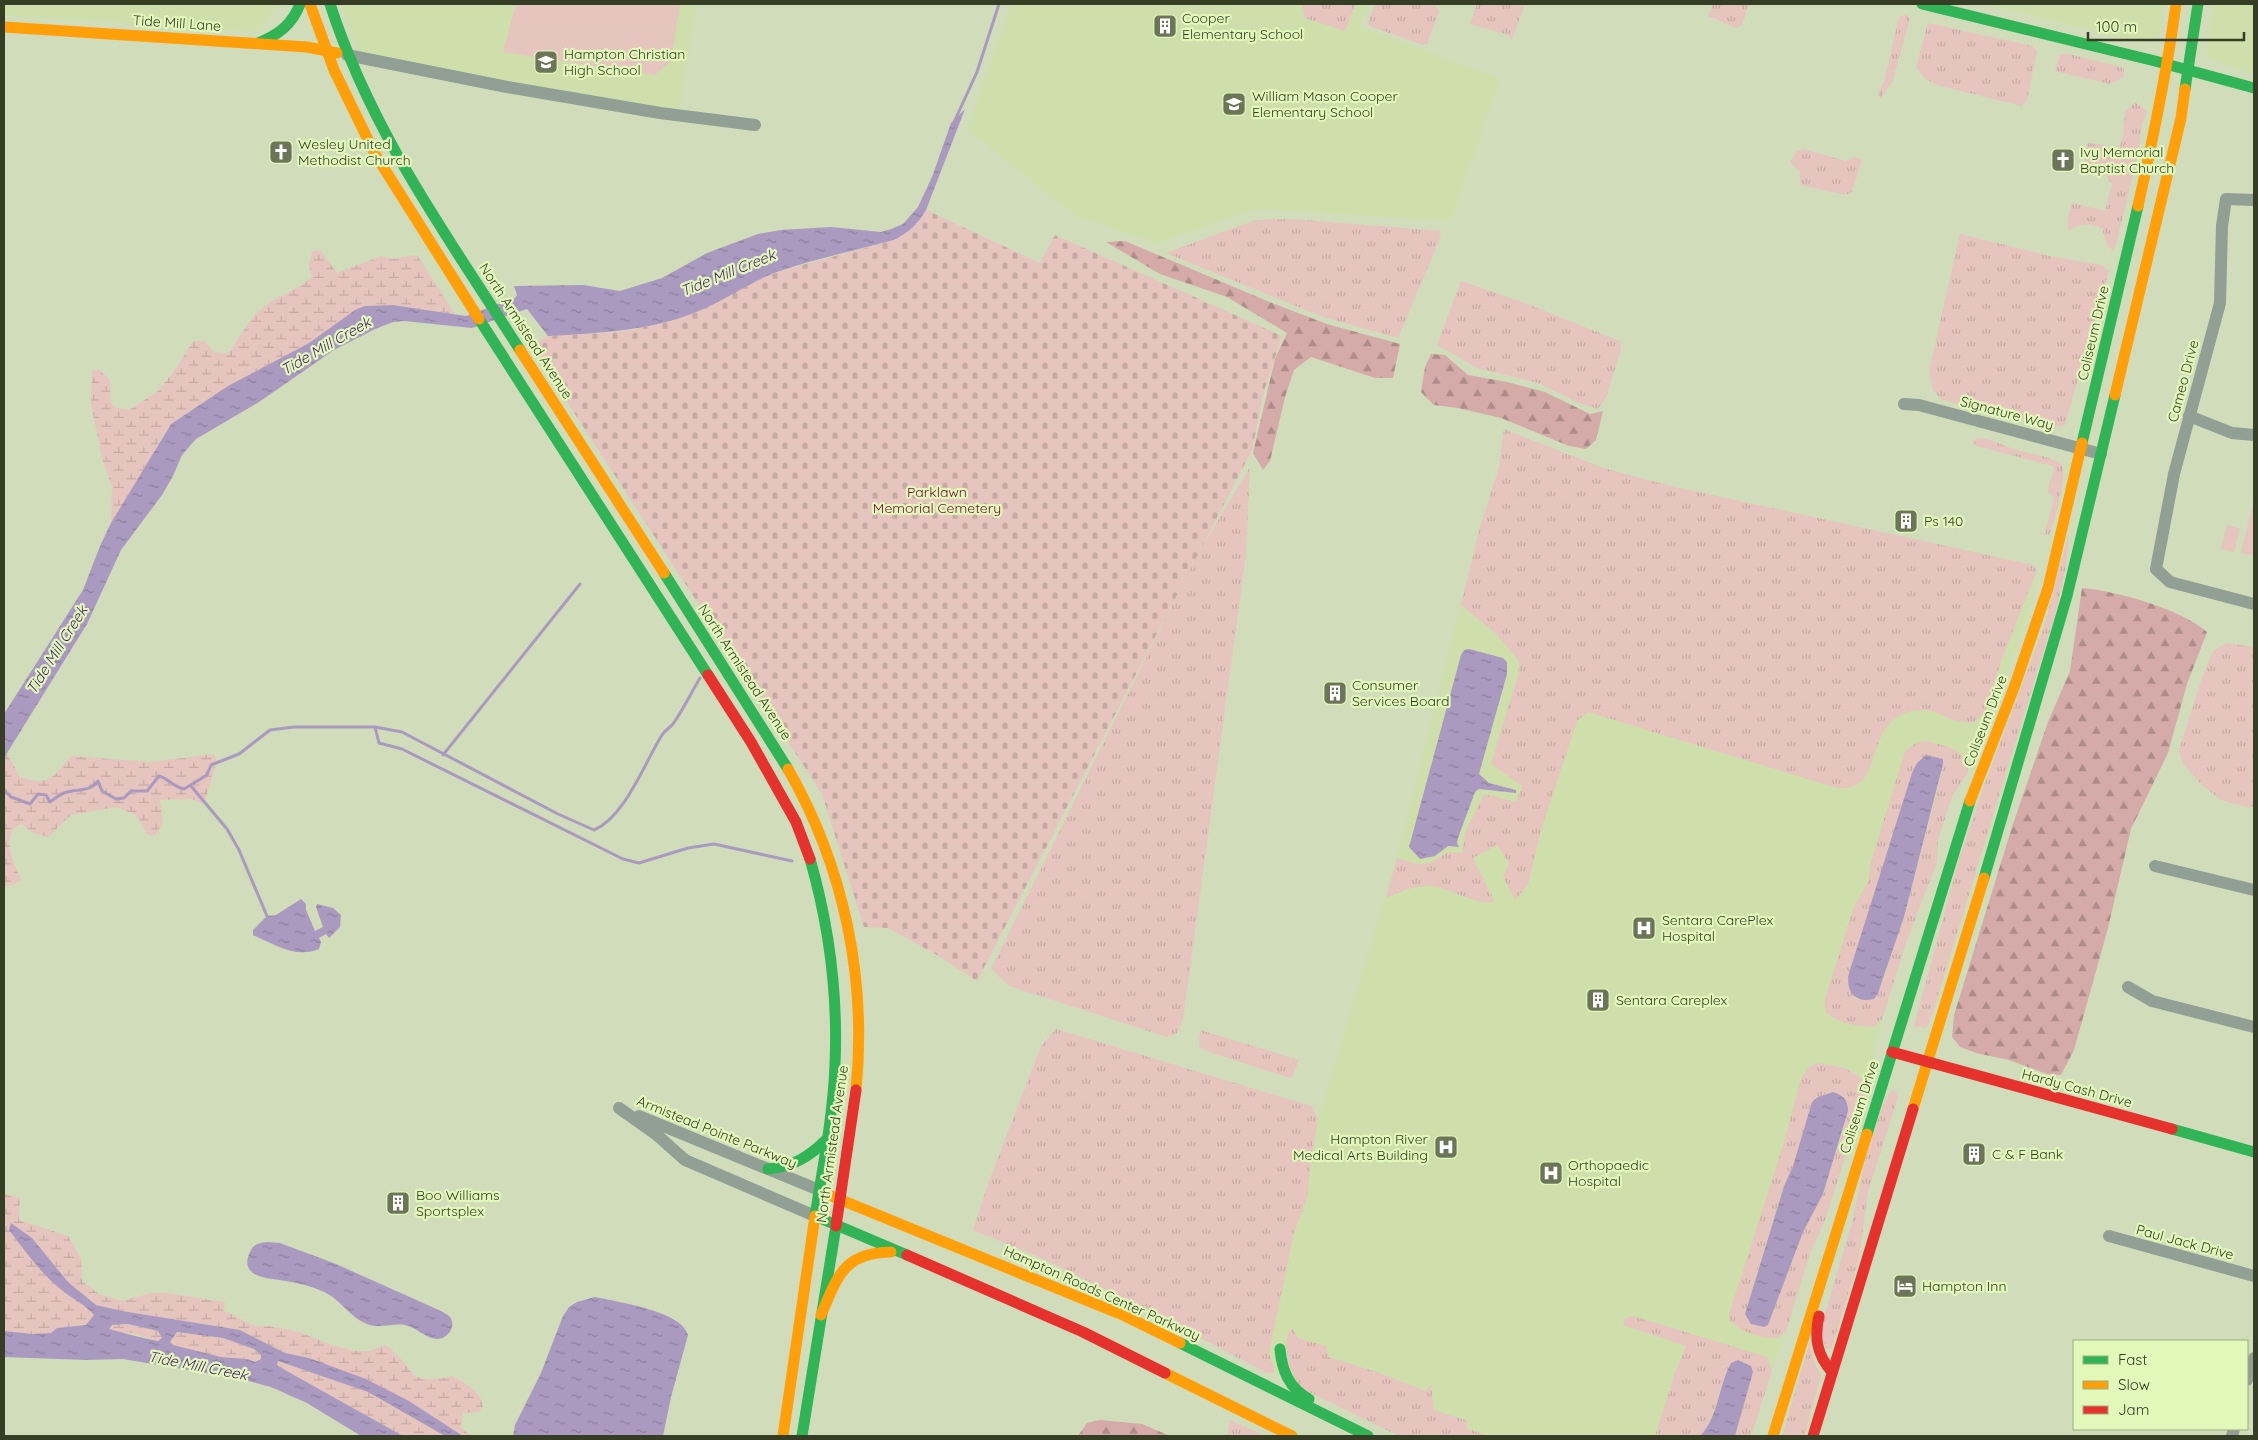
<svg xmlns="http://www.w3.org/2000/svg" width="2258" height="1440" font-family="Quicksand,sans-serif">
  <defs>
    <pattern id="grass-tufts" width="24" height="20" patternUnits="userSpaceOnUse" patternTransform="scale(1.25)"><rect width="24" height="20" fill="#e5c5be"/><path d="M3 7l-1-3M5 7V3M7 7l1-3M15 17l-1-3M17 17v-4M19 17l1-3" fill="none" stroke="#c5aaa3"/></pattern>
    <pattern id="forest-firs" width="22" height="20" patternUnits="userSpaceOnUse" patternTransform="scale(1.25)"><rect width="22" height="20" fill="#d4aba8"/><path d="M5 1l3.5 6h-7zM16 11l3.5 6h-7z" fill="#ad8c89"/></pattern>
    <pattern id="wetland-marsh" width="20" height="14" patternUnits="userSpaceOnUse" patternTransform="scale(1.25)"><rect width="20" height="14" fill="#e5c5be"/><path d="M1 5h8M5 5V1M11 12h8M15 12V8" fill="none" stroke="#c5aaa3"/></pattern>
    <pattern id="cemetery-stones" width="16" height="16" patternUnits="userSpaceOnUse" patternTransform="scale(1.25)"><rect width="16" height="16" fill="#e5c5be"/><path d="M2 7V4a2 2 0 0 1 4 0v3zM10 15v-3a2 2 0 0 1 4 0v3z" fill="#c5aaa3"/></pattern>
    <pattern id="water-ripples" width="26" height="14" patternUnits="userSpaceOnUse" patternTransform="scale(1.25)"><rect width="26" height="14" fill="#ab9ac0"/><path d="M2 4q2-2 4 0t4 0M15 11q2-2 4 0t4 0" fill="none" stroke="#8c7f9c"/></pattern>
  </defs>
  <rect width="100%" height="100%" fill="#d1dcba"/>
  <path fill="#cedfab" d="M4 4H280L257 32 4 15Z
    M341 4H697L679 110 507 82 359 53Z
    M1011 4H1368L1360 27 1500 78 1451 221 1255 209 1157 243 1075 216 967 130Z
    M1986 4H2164L2161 32 2146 44Z
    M2213 4H2254V74L2209 59 2207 52Z
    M1504 429 1603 468 1671 486 2033 565 2037 570 2031 605 1975 760 1952 796 1946 814 1938 840 1937 862 1906 943 1882 1019 1860 1113 1825 1220 1809 1256 1790 1322 1771 1371 1751 1436H1399L1301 1388 1275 1372 1269 1353 1294 1232 1307 1199 1311 1161 1318 1119 1397 858 1479 531 1499 467Z"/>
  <path fill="url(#grass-tufts)" fill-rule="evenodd" d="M1302 4H1356L1345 31 1305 18Z
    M1375 4H1435L1439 11 1427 44 1423 45 1367 25Z
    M1477 4H1525L1512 40 1508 35 1470 24Z
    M1713 4H1749L1742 25 1736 28 1708 16Z
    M1906 15 1909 17V23L1892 82 1880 99 1878 93 1885 79 1898 21 1900 16Z
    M1928 23 2032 46 2037 51 2027 101 2022 106 1937 85 1924 78 1916 67Z
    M2060 54H2069L2124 68V77L2110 84 2055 71Z
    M2135 102 2147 112 2141 127 2139 150 2116 244 2113 250 2108 247 2102 228C2089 223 2080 223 2068 231V218L2072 203 2105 211 2112 184 2106 176 2082 172 2088 143 2105 145 2116 155 2123 138 2125 112Z
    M1803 149 1846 161 1854 157 1862 159 1852 192 1846 195 1800 185V172L1790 162 1797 151Z
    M1292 219 1441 231 1439 241 1398 338 1323 317 1166 253 1256 220Z
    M1960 234 2054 257 2102 265 2109 271 2065 425 2060 427 1942 400 1933 390 1929 371Z
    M1461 281 1530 305 1620 341 1621 349 1606 398 1598 409 1579 403 1538 383 1477 368 1437 345Z
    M1504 429 1603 468 1671 486 2033 565 2037 570 2002 659 1985 712 1973 723C1968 722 1962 722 1957 721 1947 719 1935 710 1925 710 1864 710 1885 776 1852 787 1848 788 1842 788 1837 788L1588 712 1577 721 1541 830 1528 885 1515 900 1503 877 1509 863 1497 845 1473 858 1495 902C1471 905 1453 888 1431 886 1414 885 1400 892 1386 898L1397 858C1421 866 1426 868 1447 852L1462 853 1466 831 1484 794 1516 802 1522 786 1491 764 1518 675 1519 661 1495 633 1461 605 1479 531 1499 467Z
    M1979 438C1995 440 2006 447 2020 451 2035 455 2049 456 2062 464 2067 477 2054 523 2049 536L2036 532 2045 534 2054 497 2047 491 2054 470 2053 466 1976 446 1972 441Z
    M1250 467 1246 554 1183 1020 1177 1033 1167 1037 1009 986 991 969 1196 557Z
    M2069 533 2067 562 2056 611 1933 1012 1928 1025 1925 1028 1914 1026 1960 856 1984 786 2044 627Z
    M2226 643 2254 647V806L2250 808 2221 800 2202 785 2183 764 2179 750 2201 681 2213 651Z
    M1927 741C1947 747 1967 748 1968 773L1952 796 1938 840 1937 862 1906 943 1882 1019 1873 1027C1856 1026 1838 1024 1825 1011V999L1854 906 1868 882 1871 862 1905 751 1916 743ZM1917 763 1942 772 1904 917 1882 983 1867 1000 1855 999 1848 979 1849 973Z
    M1056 1029 1311 1106 1318 1119 1311 1161 1307 1199 1294 1232 1269 1353 1275 1372 1267 1373 1149 1311 1041 1258 973 1230 989 1181 1041 1046Z
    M1200 1030 1299 1060 1293 1075 1290 1078 1209 1052 1199 1047Z
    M1816 1063C1837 1066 1863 1068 1866 1092L1825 1220 1809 1256 1786 1332C1783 1334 1779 1337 1776 1338 1762 1340 1738 1330 1729 1320V1314L1781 1152 1801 1079 1808 1068ZM1826 1093 1844 1127 1823 1194 1803 1232 1768 1325 1764 1327 1751 1323 1745 1314 1782 1191 1793 1166 1812 1103Z
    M1892 1090 1897 1093 1898 1097 1868 1192 1859 1259 1831 1349H1826L1821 1328 1852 1222 1865 1161 1882 1107Z
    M1633 1316 1767 1357 1772 1371 1751 1436H1735L1753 1372 1751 1366 1738 1360 1731 1363C1718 1387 1718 1415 1700 1436H1655L1675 1373 1686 1346 1623 1325 1625 1318Z
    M1292 1328 1298 1338 1326 1346 1328 1357 1377 1372 1426 1391 1431 1384 1434 1410 1468 1421 1466 1428 1489 1436H1399L1301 1388 1289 1366 1286 1344 1289 1331Z
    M1810 1342 1815 1365 1821 1375 1804 1436H1782Z
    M1230 1420 1265 1436H1227Z"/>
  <path fill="url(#forest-firs)" d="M1125 241 1272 303 1327 324 1400 344 1393 378H1375L1311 357 1294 370 1285 397 1270 461 1263 470 1253 453 1275 359 1287 333 1227 297 1160 274 1106 242Z
    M1431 354 1445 355 1468 375 1507 382 1545 392 1590 414 1603 411 1596 440 1586 449 1569 446 1501 418 1458 408 1434 405 1421 392 1425 367Z
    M2082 588C2117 591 2181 609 2207 632L2187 684 2168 753 2131 829 2108 928 2074 1050 2061 1075 2047 1074 2009 1060 1976 1053 1960 1047 1952 1037 1954 1015 2012 827 2048 722 2070 671Z
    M1100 1420 1142 1424 1170 1436H1078L1087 1423Z"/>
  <path fill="url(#wetland-marsh)" d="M320 250 337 273 381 256 392 259 417 255 455 314 393 305 365 306 355 311 309 343 268 365 188 412 171 424 161 438 152 458 111 523 112 487 102 458 91 404 92 371 99 369 110 381 111 403 116 408 129 410 158 391 177 367 193 341H205L214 352 228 354C239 338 249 318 265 306 279 295 298 290 312 277L309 266 312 252Z
    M7 753 20 777C50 787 53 777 71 756L151 762 214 754 217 761 204 804 191 799 160 800 163 823 155 836 148 835 136 815 116 807 71 815 48 837 33 833 22 824C0 831 12 863 22 880L4 888V758Z
    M4 1194 20 1198 19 1220 68 1236 81 1258 82 1281 100 1295 122 1301 151 1293H166L225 1302 223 1310 254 1326H269L299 1332 334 1346 356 1351H370L385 1345C417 1367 403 1387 452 1376 465 1383 481 1391 483 1407L478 1412 463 1413 461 1428 472 1436H463L409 1401 309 1358 285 1353 240 1330 122 1311 96 1305 68 1282 32 1238 63 1291 86 1306 94 1315 86 1325 57 1328 51 1333 33 1334 4 1331Z
    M128 1324 158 1331 162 1338 158 1341 131 1333 122 1334 109 1329 112 1325Z
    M177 1332 223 1338 254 1349 261 1355V1359L255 1362 247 1359 221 1357 172 1345 170 1342Z
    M278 1361 368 1392 445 1436H403L285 1370 277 1365Z"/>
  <path fill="url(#cemetery-stones)" d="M926 210 1040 263 1055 235 1282 336 1264 391 1252 450 977 981 937 955 888 928 864 927 822 794 530 345 548 336 621 332 658 324 703 309 758 279 784 270 894 240 918 223Z"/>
  <path fill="#e5c5be" d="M516 4H680L671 61 655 75 503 52Z
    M2254 499V556L2241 553Z
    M2227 525 2240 529 2234 552 2221 549Z"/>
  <path fill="url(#water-ripples)" fill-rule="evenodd" d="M965 109 926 210C917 225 909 232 894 240 857 250 819 258 783 270 754 279 729 298 701 310 653 331 600 333 548 336L527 309 472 328 404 321 393 322 375 329 334 350 259 402 196 439 182 455 173 476 162 495 121 550 87 624 4 758V714L83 590 100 546 111 523 171 424 228 386 309 343 355 310 365 306 393 305 466 316 515 298 517 295 514 286 583 285 620 291 662 278 707 253 758 234 781 230 831 227 881 232 891 229 903 224 918 207 932 177 951 123Z
    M1469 649 1503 658 1507 662V674L1479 774 1489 783 1512 789 1516 790V793L1479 789 1475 792 1458 838 1457 843 1459 847 1448 846 1435 856 1420 859 1409 847 1461 655 1464 650Z
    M1926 755 1943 759V764L1904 917 1878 993 1874 999C1855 1004 1845 991 1849 973L1912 773 1917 763Z
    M301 899 306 904V910L315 931 323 927 316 907 317 904 333 908 341 915 340 927 329 938 326 934 319 938 321 942 319 949C296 959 274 944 253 935V930L267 916 276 915Z
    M1833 1092C1843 1095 1848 1100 1848 1111L1823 1194 1803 1232 1768 1325 1764 1327 1751 1324 1745 1314 1784 1186 1793 1166 1812 1102 1818 1097Z
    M11 1223 32 1238 68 1282 96 1305 122 1311 240 1330 285 1353 309 1358 366 1379 409 1401 463 1436H445L368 1392 278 1361 277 1365 285 1370 403 1436H361L307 1403 271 1387 237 1378 123 1359 86 1360 4 1357V1331L33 1334 51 1333 57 1328 86 1325 94 1315C85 1304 74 1300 63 1291 42 1275 25 1251 9 1230ZM128 1324 158 1331 162 1338 158 1341C141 1338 125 1333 109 1329L112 1325ZM177 1332 223 1338 254 1349 261 1355V1359L255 1362 247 1359 221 1357 173 1345 170 1342Z
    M267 1242 280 1243 336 1264 441 1311C443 1312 448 1315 450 1317 457 1327 447 1339 437 1339 425 1338 416 1327 405 1325 393 1323 378 1329 367 1324 351 1318 342 1302 328 1294 317 1288 303 1284 291 1282 274 1278 235 1280 251 1250 255 1243 261 1243 267 1242Z
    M595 1297C618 1302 682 1311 688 1335L671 1397 663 1436H513L515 1425 541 1373 563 1316 569 1307 577 1302Z
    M1738 1360 1751 1366 1753 1372 1735 1436H1700C1719 1416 1718 1387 1731 1363Z"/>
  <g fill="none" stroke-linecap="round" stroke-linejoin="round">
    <path stroke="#ab9ac0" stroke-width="3" d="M955 120 977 72 999 4
      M375 727 379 743 402 749 623 859 639 863 688 848 714 844 792 861
      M443 755 580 584
      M191 786 227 829 239 850 267 916
      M4 790 11 797 30 804 38 794 46 795 50 802C54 799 59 795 64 793 77 788 89 793 98 781L102 791 116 799 124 798 131 791H147L159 776C169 779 172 786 184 789L207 775 211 765 239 754 270 730 294 727H375L402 732 558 814 594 830C625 817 645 762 662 735 665 730 670 728 673 724 683 710 691 693 700 678"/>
    <path stroke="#919f94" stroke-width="12" d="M347 55 507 87 660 113 755 125
      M2254 200 2226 199 2222 226 2220 303 2174 474 2156 569 2170 582 2254 604
      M1904 404 1919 405 2101 454
      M2189 416 2232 433 2254 435
      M2155 866 2254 890
      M2128 987 2152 1001 2254 1027
      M619 1108 657 1135 685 1160 815 1216
      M639 1116 819 1190
      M2109 1236 2254 1276
      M2247 1380 2254 1358
      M2232 1436 2234 1429"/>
    <path stroke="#30b455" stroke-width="11" d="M330 4C372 134 448 237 520 350
      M1922 4 2155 61 2254 88
      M258 43C278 35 292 25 300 4
      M2185 89 2198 4
      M479 319 708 675
      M2082 443 2138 206
      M664 573 788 769
      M810 859C829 925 838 996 835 1065 833 1116 823 1166 815 1216L907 1255
      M1984 878 2067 596 2115 395
      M2172 1129 2254 1152
      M1867 1134 1970 801
      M768 1169C792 1167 809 1157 826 1140
      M1180 1343 1368 1436
      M1280 1349C1282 1371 1289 1388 1309 1399
      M802 1436 836 1226"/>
    <path stroke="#ff9f0a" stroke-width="11" d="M310 4 334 70 375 154 479 319
      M4 27 307 47 337 53
      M2138 206C2153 139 2167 72 2176 4
      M520 350 664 573
      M2115 395 2181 118 2185 89
      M788 769C844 867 867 978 856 1090
      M1970 801 2015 685 2048 588 2082 443
      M1913 1109 1984 878
      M829 1195 1125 1316 1180 1343
      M821 1315C838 1276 843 1253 891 1252
      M1165 1373 1292 1436
      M783 1436 815 1216
      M1773 1436 1867 1134"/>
    <path stroke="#e5322d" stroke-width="11" d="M708 675 751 742 796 822 810 859
      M1892 1052 2172 1129
      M836 1226 856 1090
      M907 1255 1083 1332 1165 1373
      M1819 1316C1814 1338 1817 1355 1832 1372
      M1813 1436 1913 1109"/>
  </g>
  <defs>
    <g id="building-square" transform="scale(1.25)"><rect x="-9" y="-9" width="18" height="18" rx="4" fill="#6c7558" stroke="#e2f7ba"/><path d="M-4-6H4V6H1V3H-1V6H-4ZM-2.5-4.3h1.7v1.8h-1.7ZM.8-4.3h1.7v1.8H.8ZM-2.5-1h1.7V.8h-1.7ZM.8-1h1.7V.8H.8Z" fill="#fff"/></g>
    <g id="school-square" transform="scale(1.25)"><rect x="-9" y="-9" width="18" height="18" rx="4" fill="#6c7558" stroke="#e2f7ba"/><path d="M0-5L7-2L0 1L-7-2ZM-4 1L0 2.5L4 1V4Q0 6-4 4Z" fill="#fff"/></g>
    <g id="church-square" transform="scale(1.25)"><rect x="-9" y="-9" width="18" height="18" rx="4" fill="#6c7558" stroke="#e2f7ba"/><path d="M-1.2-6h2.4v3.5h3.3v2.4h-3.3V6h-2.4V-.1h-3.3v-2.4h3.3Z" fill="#fff"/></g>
    <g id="hospital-square" transform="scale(1.25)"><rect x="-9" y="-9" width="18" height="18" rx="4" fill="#6c7558" stroke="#e2f7ba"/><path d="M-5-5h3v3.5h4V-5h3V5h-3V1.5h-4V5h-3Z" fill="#fff"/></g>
    <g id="hotel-square" transform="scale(1.25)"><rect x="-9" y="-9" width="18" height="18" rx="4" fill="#6c7558" stroke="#e2f7ba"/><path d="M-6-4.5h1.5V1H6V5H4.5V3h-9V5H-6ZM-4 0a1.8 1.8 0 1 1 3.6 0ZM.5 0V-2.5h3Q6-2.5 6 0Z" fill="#fff"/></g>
  </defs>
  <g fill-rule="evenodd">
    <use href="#building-square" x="1165" y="26"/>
    <use href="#school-square" x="546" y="62"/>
    <use href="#school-square" x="1234" y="104"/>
    <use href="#church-square" x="281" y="152"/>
    <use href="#church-square" x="2063" y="160"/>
    <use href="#building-square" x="1906" y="521"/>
    <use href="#building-square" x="1335" y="693"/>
    <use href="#hospital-square" x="1644" y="928"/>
    <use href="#building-square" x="1598" y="1000"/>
    <use href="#hospital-square" x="1446" y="1147"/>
    <use href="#building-square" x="1974" y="1154"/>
    <use href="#hospital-square" x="1551" y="1173"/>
    <use href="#building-square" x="398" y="1203"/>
    <use href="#hotel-square" x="1905" y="1286"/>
  </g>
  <g text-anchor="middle" stroke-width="4.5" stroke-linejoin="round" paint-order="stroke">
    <g font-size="14" fill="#353d24" stroke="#e2f7ba" text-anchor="start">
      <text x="1182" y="23">Cooper<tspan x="1182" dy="16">Elementary School</tspan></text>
      <text x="564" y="59">Hampton Christian<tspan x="564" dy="16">High School</tspan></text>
      <text x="1252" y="101">William Mason Cooper<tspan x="1252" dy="16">Elementary School</tspan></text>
      <text x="298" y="149">Wesley United<tspan x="298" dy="16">Methodist Church</tspan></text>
      <text x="2080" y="157">Ivy Memorial<tspan x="2080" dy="16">Baptist Church</tspan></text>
      <text x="1924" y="526">Ps 140</text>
      <text x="1352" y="690">Consumer<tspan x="1352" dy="16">Services Board</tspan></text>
      <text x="1662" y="925">Sentara CarePlex<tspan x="1662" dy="16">Hospital</tspan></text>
      <text x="1616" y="1005">Sentara Careplex</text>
      <text x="1428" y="1144" text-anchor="end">Hampton River<tspan x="1428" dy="16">Medical Arts Building</tspan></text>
      <text x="1992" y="1159">C &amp; F Bank</text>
      <text x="1568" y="1170">Orthopaedic<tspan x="1568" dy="16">Hospital</tspan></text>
      <text x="416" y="1200">Boo Williams<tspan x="416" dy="16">Sportsplex</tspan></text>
      <text x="1922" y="1291">Hampton Inn</text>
    </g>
    <g font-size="14" fill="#353d24" stroke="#e2f7ba">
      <text transform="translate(177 23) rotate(4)" y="5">Tide Mill Lane</text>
      <text transform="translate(526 331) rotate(57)" y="5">North Armistead Avenue</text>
      <text transform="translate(2093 333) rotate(-77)" y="5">Coliseum Drive</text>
      <text transform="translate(2183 381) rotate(-75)" y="5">Cameo Drive</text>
      <text transform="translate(2007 413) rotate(15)" y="5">Signature Way</text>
      <text transform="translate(745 672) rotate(57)" y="5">North Armistead Avenue</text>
      <text transform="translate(1985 721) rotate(-69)" y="5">Coliseum Drive</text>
      <text transform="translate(2077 1088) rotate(15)" y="5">Hardy Cash Drive</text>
      <text transform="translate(1859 1107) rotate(-72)" y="5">Coliseum Drive</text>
      <text transform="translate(717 1132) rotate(22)" y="5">Armistead Pointe Parkway</text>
      <text transform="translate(832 1144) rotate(-82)" y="5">North Armistead Avenue</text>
      <text transform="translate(2185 1242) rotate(15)" y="5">Paul Jack Drive</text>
      <text transform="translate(1102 1293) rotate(24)" y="5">Hampton Roads Center Parkway</text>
    </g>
    <g font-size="14" fill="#6e0935" stroke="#e2f7ba">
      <text x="937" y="497">Parklawn<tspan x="937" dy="16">Memorial Cemetery</tspan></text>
    </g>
    <g font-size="15" font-style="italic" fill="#481f71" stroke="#e2f7ba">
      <text transform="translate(728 273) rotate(-22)" y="5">Tide Mill Creek</text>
      <text transform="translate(326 346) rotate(-30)" y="5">Tide Mill Creek</text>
      <text transform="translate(57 650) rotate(-58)" y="5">Tide Mill Creek</text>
      <text transform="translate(198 1366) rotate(11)" y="5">Tide Mill Creek</text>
    </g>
  </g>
  <rect width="2258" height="1440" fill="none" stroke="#353d24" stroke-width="10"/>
  <rect x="2073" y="1340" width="175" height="90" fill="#e2f7ba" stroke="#9dad7e"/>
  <rect x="2083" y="1356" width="25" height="8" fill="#30b455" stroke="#9dad7e"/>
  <text x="2118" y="1365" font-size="15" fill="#353d24">Fast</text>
  <rect x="2083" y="1381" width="25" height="8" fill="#ff9f0a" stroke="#9dad7e"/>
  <text x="2118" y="1390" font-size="15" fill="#353d24">Slow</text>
  <rect x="2083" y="1406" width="25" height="8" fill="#e5322d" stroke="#9dad7e"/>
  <text x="2118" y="1415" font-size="15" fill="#353d24">Jam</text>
  <path d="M2088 32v8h156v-8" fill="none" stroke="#353d24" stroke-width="2.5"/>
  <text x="2096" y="32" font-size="15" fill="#353d24" stroke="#e2f7ba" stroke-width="4" paint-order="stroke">100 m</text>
</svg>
